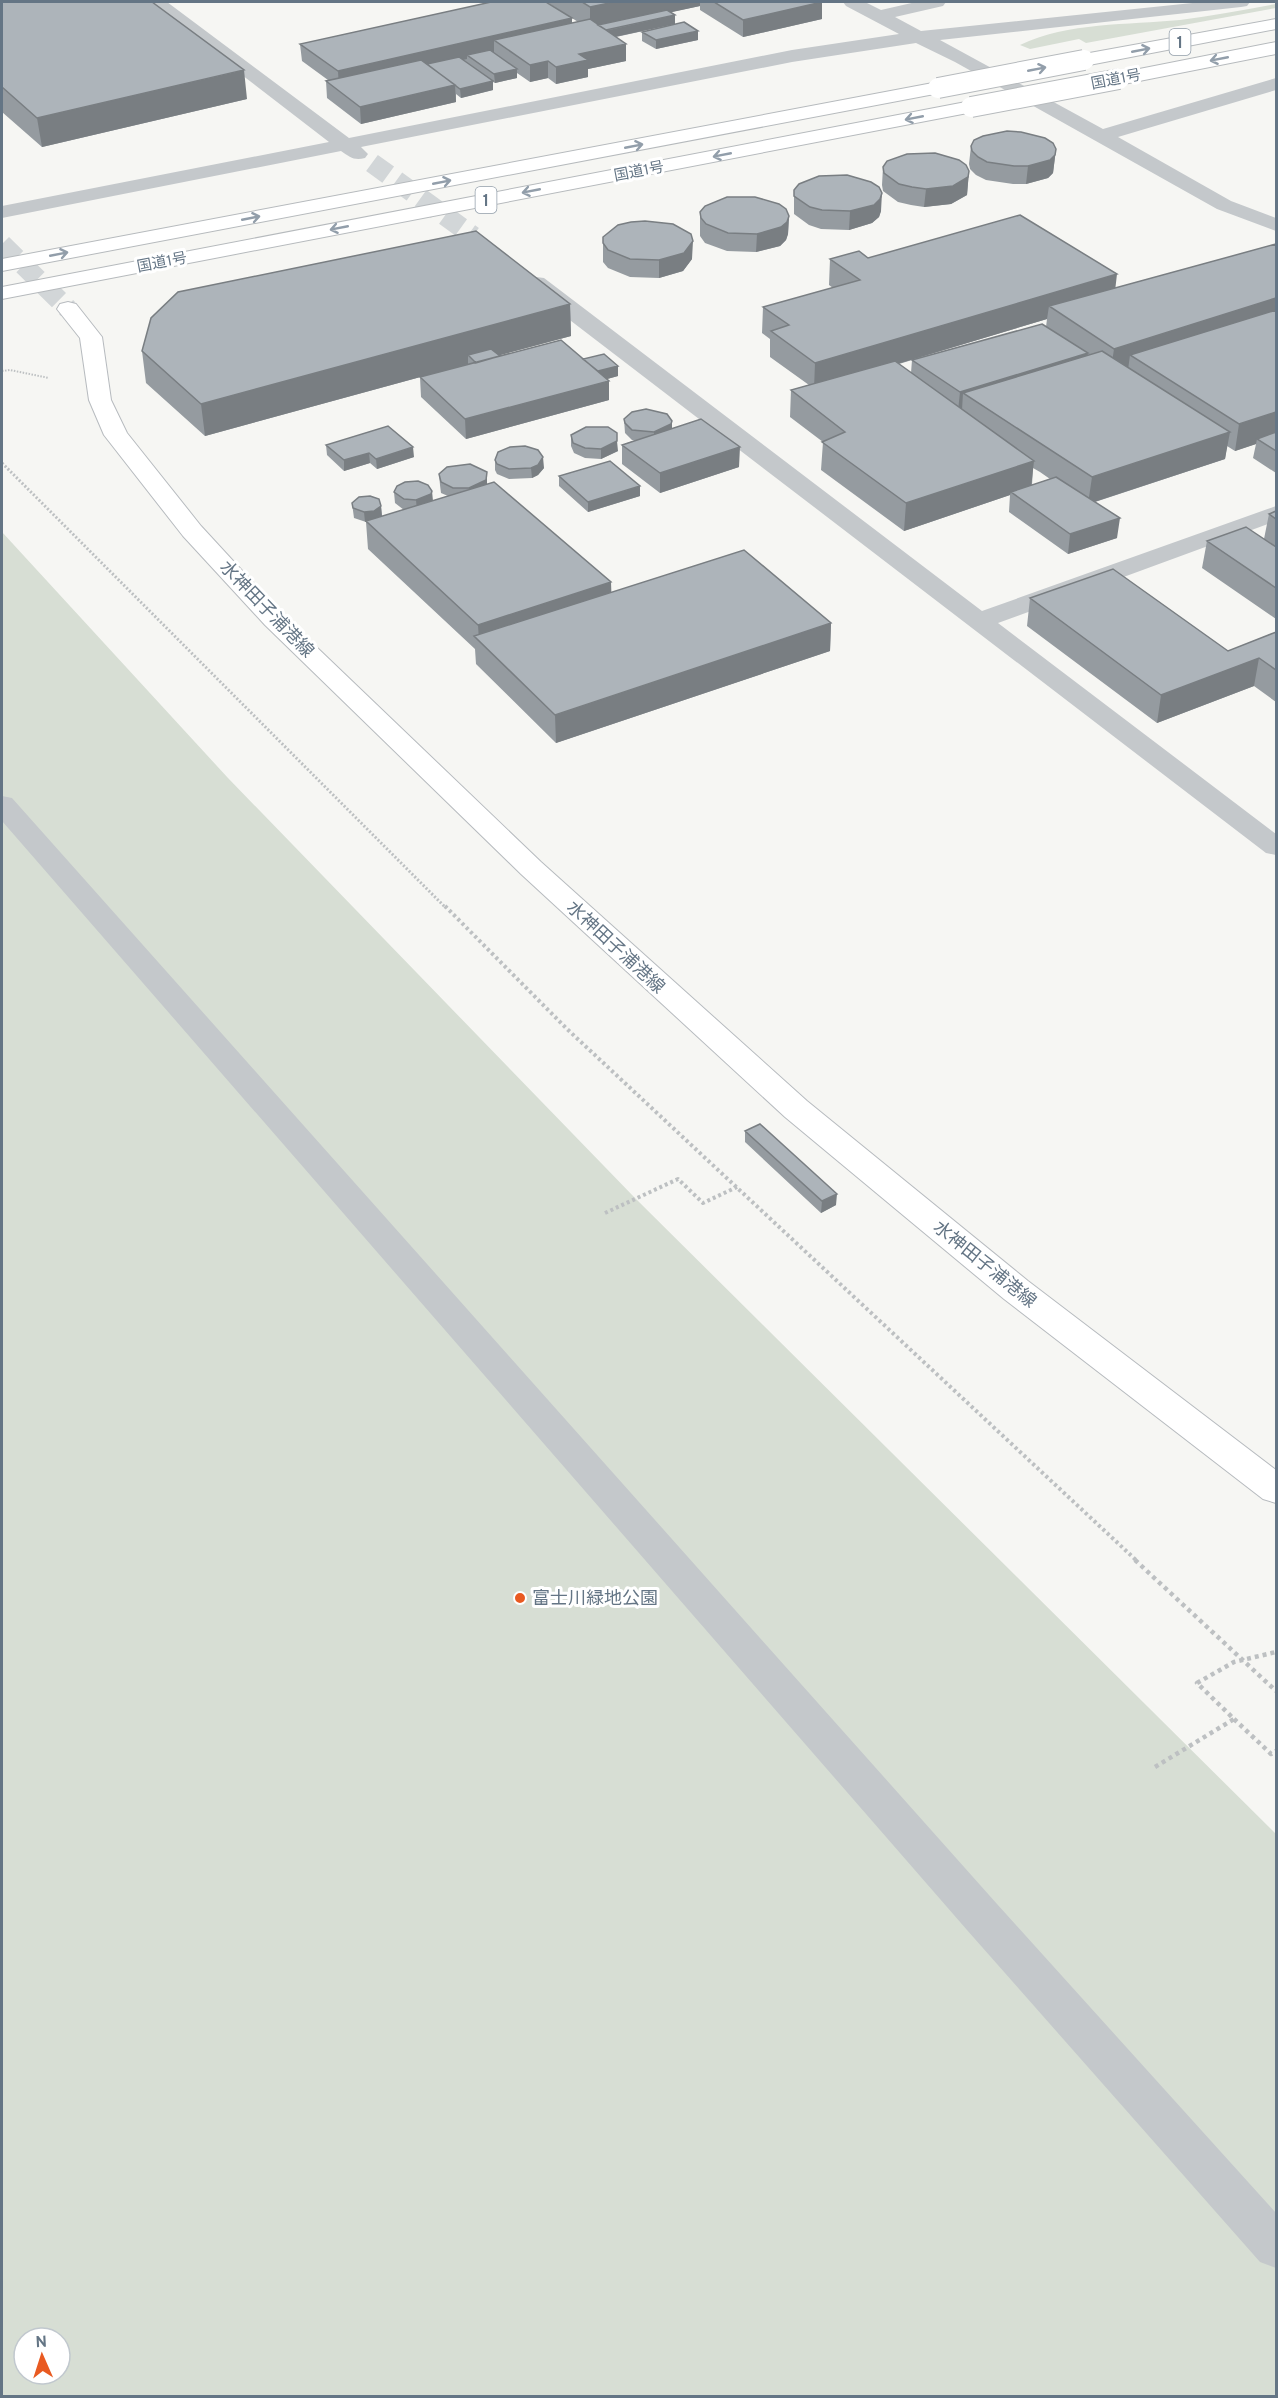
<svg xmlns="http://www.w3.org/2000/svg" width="1278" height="2398" font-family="Overpass,'Noto Sans JP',sans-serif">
  <rect width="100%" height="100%" fill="#f6f6f3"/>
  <path fill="#d7ded4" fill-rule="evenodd" d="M1276 4V8L1086 43 1079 39 1030 49 1020 45C1068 22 1128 25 1180 20 1212 16 1244 10 1276 4Z
    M2 532 228 778 635 1198 1276 1834V2396H2ZM24 2338H60V2374H24Z"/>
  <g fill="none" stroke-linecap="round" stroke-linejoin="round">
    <path stroke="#d2d6d8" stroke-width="20" stroke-dasharray="20 10" stroke-linecap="butt" d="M372 163 473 236"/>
    <path stroke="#d2d6d8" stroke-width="20" stroke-dasharray="20 10" stroke-linecap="butt" d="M2 244 68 309"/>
    <g stroke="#b7bbbf" stroke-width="2">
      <path id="major" d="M68 302 76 304 102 337 111 400 127 433 201 526 283 615 541 862 807 1101 1028 1281 1276 1470V1503L1263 1499 1004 1299 785 1117 521 874 265 625 183 536 104 435 89 400 80 338 57 309 60 304Z"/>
    </g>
    <g stroke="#b6babd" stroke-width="2">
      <path id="highway" d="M1276 19V29L1084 66 1077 64 1075 60 1077 56 1084 54Z
        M1276 42V54L1119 85 1112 83 1110 79 1112 75 1119 73Z
        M938 82 945 84 947 88 945 92 2 271V259Z
        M971 101 978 103 981 107 978 111 2 299V287Z"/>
    </g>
    <path stroke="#bdc0c2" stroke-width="2" stroke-dasharray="1.5 1.5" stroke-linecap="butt" d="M2 371 10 370 49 378"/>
    <path stroke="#bdc0c2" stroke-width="3" stroke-dasharray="2 2" stroke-linecap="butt" d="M2 463 446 908"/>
    <path stroke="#bdc0c2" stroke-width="4" stroke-dasharray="3 3" stroke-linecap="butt" d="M445 906 567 1029 1137 1561
      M605 1213 678 1179 703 1203 737 1187"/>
    <path stroke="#bdc0c2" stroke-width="4.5" stroke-dasharray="4 4" stroke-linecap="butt" d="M1135 1560 1276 1691
      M1234 1719 1271 1754 1276 1751
      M1155 1767 1234 1719 1197 1683 1234 1662 1276 1652"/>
    <path fill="#c4c8cb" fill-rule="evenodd" d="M147 2H167L349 138 792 50 899 34 846 6 843 2H865L881 10 916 2H946L943 6 895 17 921 31 1202 2H1250L1247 6 1241 7 940 40 1103 129 1276 78V90L1118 137 1231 201 1276 218V231L1217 209 955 62 916 43 792 62 361 147 368 154 365 158C354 161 350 157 341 151L2 218V206L329 142Z
      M536 277 544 278 982 611 1276 506V521L998 623 1276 834V855L1266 853 528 288 525 283 528 278Z
      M2 796 12 798 997 1904 1276 2213V2268L1260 2262 967 1930 2 821Z"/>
    <use href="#major" fill="#fff" fill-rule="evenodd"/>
    <use href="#highway" fill="#fff" fill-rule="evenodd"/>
    <g stroke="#b6babd" stroke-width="22" stroke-linecap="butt">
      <path id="highway-bridge" d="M938 88 1084 60
        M971 107 1119 79"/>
    </g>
    <use href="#highway-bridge" stroke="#fff" stroke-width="20"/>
  </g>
  <path fill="#959ba0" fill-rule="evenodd" d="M2 2 247 99 42 147 2 112Z
    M547 2H821L822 19 743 37 700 10V6L671 12 675 24 616 37 626 61 588 69V77L556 84 548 78 530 82 517 73V78L495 83 493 82V90L461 98 456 94V102L361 124 327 98 326 81 328 80 302 61 300 44 570 17ZM572 18 578 22 572 23Z
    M698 31V40L656 49 642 41V32Z
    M971 146 1056 149 1053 173 1048 178 1026 184H1013L986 180 976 175 970 169 969 164Z
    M883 167 969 171 967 195 951 204 924 207 911 205 898 202 883 191 882 185Z
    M794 190 881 211 879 217 872 223 849 230 821 229 809 225 794 214Z
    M700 212 789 216 788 234 786 240 780 246 756 252 727 251 705 243 700 236Z
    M603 237 692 259 683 271 659 278 630 277 608 268 603 262Z
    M1276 244V473L1253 458 1256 444 1235 451 1227 446 1225 459 1095 502 1117 538 1068 554 1009 512 1010 495 904 531 821 470 823 442 790 417 791 390 809 385 770 357V339L762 333 763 307 833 288 829 285 830 259 868 258 1115 288ZM1047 319 1046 327 921 357ZM912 360 911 373 899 364ZM1033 468 1040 472 1050 479 1032 485Z
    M570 304 571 336 499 355 500 356 583 359 618 366V376L607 379 609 381V400L466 439 421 397 420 377 468 364 205 436 146 383 142 351Z
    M624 419 672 429 739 467 660 493 622 464V445L635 440H632L625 433Z
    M571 435 618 451 601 459 585 458 574 453 571 446Z
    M326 445 414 457 377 469 370 463 344 471 327 455Z
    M495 460 544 468 538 475 532 478 509 479 497 474 495 470Z
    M439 474 487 484 611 582V592L831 623 830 651 556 743 476 664 475 649 368 549 366 522 354 518 352 503 381 506 382 516 404 510 395 503 394 492 433 501 448 496 441 493 440 485Z
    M559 476 640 496 588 512 559 486Z
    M1276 511V619L1202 568 1207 541 1264 539 1269 514Z
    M1030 598 1228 651 1276 632V702L1254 686 1157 723 1027 626Z
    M745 1131 836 1205 821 1213 745 1142Z"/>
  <path fill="#797e82" d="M614 2H700V6L590 30V7Z
    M822 2V19L743 37V20Z
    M675 15V24L605 39V31Z
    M572 18V35L494 40V53L467 55V59L339 89 338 71Z
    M698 31V40L656 49V40Z
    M626 44V61L588 69V77L556 84V67L579 54Z
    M548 61V78L530 82V65Z
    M517 69V78L495 83 494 74Z
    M244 70 247 99 42 147 37 118Z
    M493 81V90L461 98 460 89Z
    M455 85 456 102 361 124 360 107Z
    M1056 149 1053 173 1048 178 1026 184 1028 166Z
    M969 171 967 195 951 204 924 207 926 189Z
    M882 193 881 211 879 217 872 223 849 230 850 211Z
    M789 216 788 234 786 240 780 246 756 252 757 234Z
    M693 241 692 259 683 271 659 278V260Z
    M1117 274 1114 300 1049 306 1047 319 814 389 815 363Z
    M1276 298V323L1130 355 1128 370 1110 376 1114 349Z
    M570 304 571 336 475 362 468 355V364L205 436 201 404Z
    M1088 353 1085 372 963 393 962 410 958 411 960 392Z
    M618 366V376L593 383 592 372Z
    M609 381V400L466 439 465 419Z
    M1276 412V437L1257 439 1256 444 1235 451 1239 424Z
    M672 421V431L654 442V432Z
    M1230 432 1225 459 1088 504 1092 477Z
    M617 441 618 451 601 459V449Z
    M413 447 414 457 377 469 376 459Z
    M740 447 739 467 660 493V473Z
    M369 453 370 463 344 471V460Z
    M543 457 544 468 538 475 532 478 531 468Z
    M1034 461 1031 488 1011 492 1010 495 904 531 906 503Z
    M487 472V490L469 498V488Z
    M640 486V496L588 512V502Z
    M432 491 433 501 417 511 416 500Z
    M381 506 382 517 375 521 365 522 364 512Z
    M1120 518 1117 538 1068 554 1070 534Z
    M611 582 612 610 479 641 478 625Z
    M831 623 830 651 556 743 555 715Z
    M1259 658 1254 686 1157 723 1161 695Z
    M837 1194 836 1205 821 1213 822 1201Z"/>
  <path fill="#adb4ba" stroke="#797e82" stroke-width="1.5" d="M2 2H152L244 70 37 118 2 87Z
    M491 2H546L572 18 338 71 300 44Z
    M582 2H614L590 7Z
    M714 2H822L743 20Z
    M667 10 675 15 606 30 598 25Z
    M590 19 626 44 579 54 588 60 556 67 548 61 530 65 494 40Z
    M684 22 698 31 656 40 642 32Z
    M490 50 517 69 494 74 467 55Z
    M459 57 493 81 460 89 427 64Z
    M421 60 455 85 360 107 326 81Z
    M1007 131 1021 132 1045 138 1053 143 1056 149 1055 155 1050 160 1028 166H1014L987 162 978 157 972 151 971 146 974 140 983 136Z
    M935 153 959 160 966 165 969 171 968 177 953 186 926 189 912 187 899 184 884 173 883 167 887 161 907 154Z
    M847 175 871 182 879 187 882 193 880 199 874 205 850 211 822 210 810 207 794 196V190L799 184 819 176Z
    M727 197H755L779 204 786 209 789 216 787 222 781 227 757 234 728 233 706 224 701 218 700 212 705 206Z
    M1020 215 1117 274 815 363 771 331 789 325 763 307 860 280 830 259 859 251 868 258Z
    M645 221 673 224 691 234 693 241 684 253 659 260 630 259 608 250 603 243V237L618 225 631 222Z
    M476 231 570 304 201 404 142 351 151 318 178 292Z
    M1276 244V298L1114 349 1049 306Z
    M1276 310V412L1239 424 1130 355Z
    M1042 324 1088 353 960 392 912 360Z
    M561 340 609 381 465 419 420 377Z
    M491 349 500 356 476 363 468 355Z
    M1102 351 1230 432 1092 477 963 393Z
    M604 354 618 366 598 371 583 359Z
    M895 361 1034 461 906 503 822 442 845 432 791 390Z
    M646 409 667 414 672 421 671 424 654 432 632 430 625 423 624 419 632 412Z
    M701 419 740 447 660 473 622 445Z
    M388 426 413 447 376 459 369 453 344 460 326 445Z
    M586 427H608L617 433V441L601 449 585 448 573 443 571 435Z
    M1276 432V451L1257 439Z
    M525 446 538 450 543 457 538 465 531 468 509 469 497 464 495 460 498 452 510 447Z
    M610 461 640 486 588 502 559 476Z
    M470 464 487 472 486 480 469 488H453L441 482 439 474 447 467Z
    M1056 477 1120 518 1070 534 1011 492Z
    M418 481 428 485 432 491 431 494 416 500 404 499 394 492 397 486 405 482Z
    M494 482 611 582 478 625 366 521Z
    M370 496 379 499 381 506 374 511 364 512 353 508 352 503 359 497Z
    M1276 511V519L1269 514Z
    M1246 527 1276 547V588L1207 541Z
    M744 550 831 623 555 715 474 636Z
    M1113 569 1228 651 1276 632V670L1259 658 1161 695 1030 598Z
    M760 1124 837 1194 822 1201 745 1131Z"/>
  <defs><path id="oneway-shaft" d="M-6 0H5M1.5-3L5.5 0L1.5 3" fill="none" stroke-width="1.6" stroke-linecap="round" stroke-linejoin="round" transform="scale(1.5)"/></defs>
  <g stroke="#929eaa">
    <use href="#oneway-shaft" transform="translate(1141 50) rotate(-11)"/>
    <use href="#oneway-shaft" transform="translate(1219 59) rotate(169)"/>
    <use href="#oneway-shaft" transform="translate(1037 69) rotate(-11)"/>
    <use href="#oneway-shaft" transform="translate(914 118) rotate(169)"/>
    <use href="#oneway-shaft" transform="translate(634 146) rotate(-11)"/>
    <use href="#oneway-shaft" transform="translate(722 155) rotate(169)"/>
    <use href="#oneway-shaft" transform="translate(442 182) rotate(-11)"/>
    <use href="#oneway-shaft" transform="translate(531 191) rotate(169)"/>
    <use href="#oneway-shaft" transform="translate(251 218) rotate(-11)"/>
    <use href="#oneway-shaft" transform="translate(339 228) rotate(169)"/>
    <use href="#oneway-shaft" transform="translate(59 254) rotate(-11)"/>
  </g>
  <circle fill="#e95a21" stroke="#fff" stroke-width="2" cx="520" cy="1598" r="6"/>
  <g text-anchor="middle" stroke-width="6" stroke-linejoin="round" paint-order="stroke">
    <g font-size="15" fill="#647585" stroke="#fff">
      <text transform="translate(1116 79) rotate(-11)" y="5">国道1号</text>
      <text transform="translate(639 171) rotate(-11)" y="5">国道1号</text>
      <text transform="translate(162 262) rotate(-11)" y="5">国道1号</text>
    </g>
    <g fill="#fff" stroke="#929eaa" stroke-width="1.5">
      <rect x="1169.5" y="29" width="21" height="26" rx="4.5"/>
      <rect x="475.5" y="187" width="21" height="26" rx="4.5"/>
    </g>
    <g font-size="16" font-weight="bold" fill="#647585">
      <text x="1180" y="48">1</text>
      <text x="486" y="206">1</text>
    </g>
    <g font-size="18" fill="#647585" stroke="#fff">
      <text transform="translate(267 609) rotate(46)" y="6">水神田子浦港線</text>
      <text transform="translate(616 947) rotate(43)" y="6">水神田子浦港線</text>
      <text transform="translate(985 1264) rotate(39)" y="6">水神田子浦港線</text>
    </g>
    <g font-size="18" fill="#647585" stroke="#fff" text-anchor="start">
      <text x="532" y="1604">富士川緑地公園</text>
    </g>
  </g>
  <rect width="1278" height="2398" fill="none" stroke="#647585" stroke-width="6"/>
  <g transform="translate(42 2356) rotate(357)"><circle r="28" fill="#ffffff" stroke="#c1c8ce" stroke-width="1.5"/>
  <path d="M0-4.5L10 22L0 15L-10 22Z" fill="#e95a21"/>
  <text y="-9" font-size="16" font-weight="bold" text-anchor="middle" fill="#647585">N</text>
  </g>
</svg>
